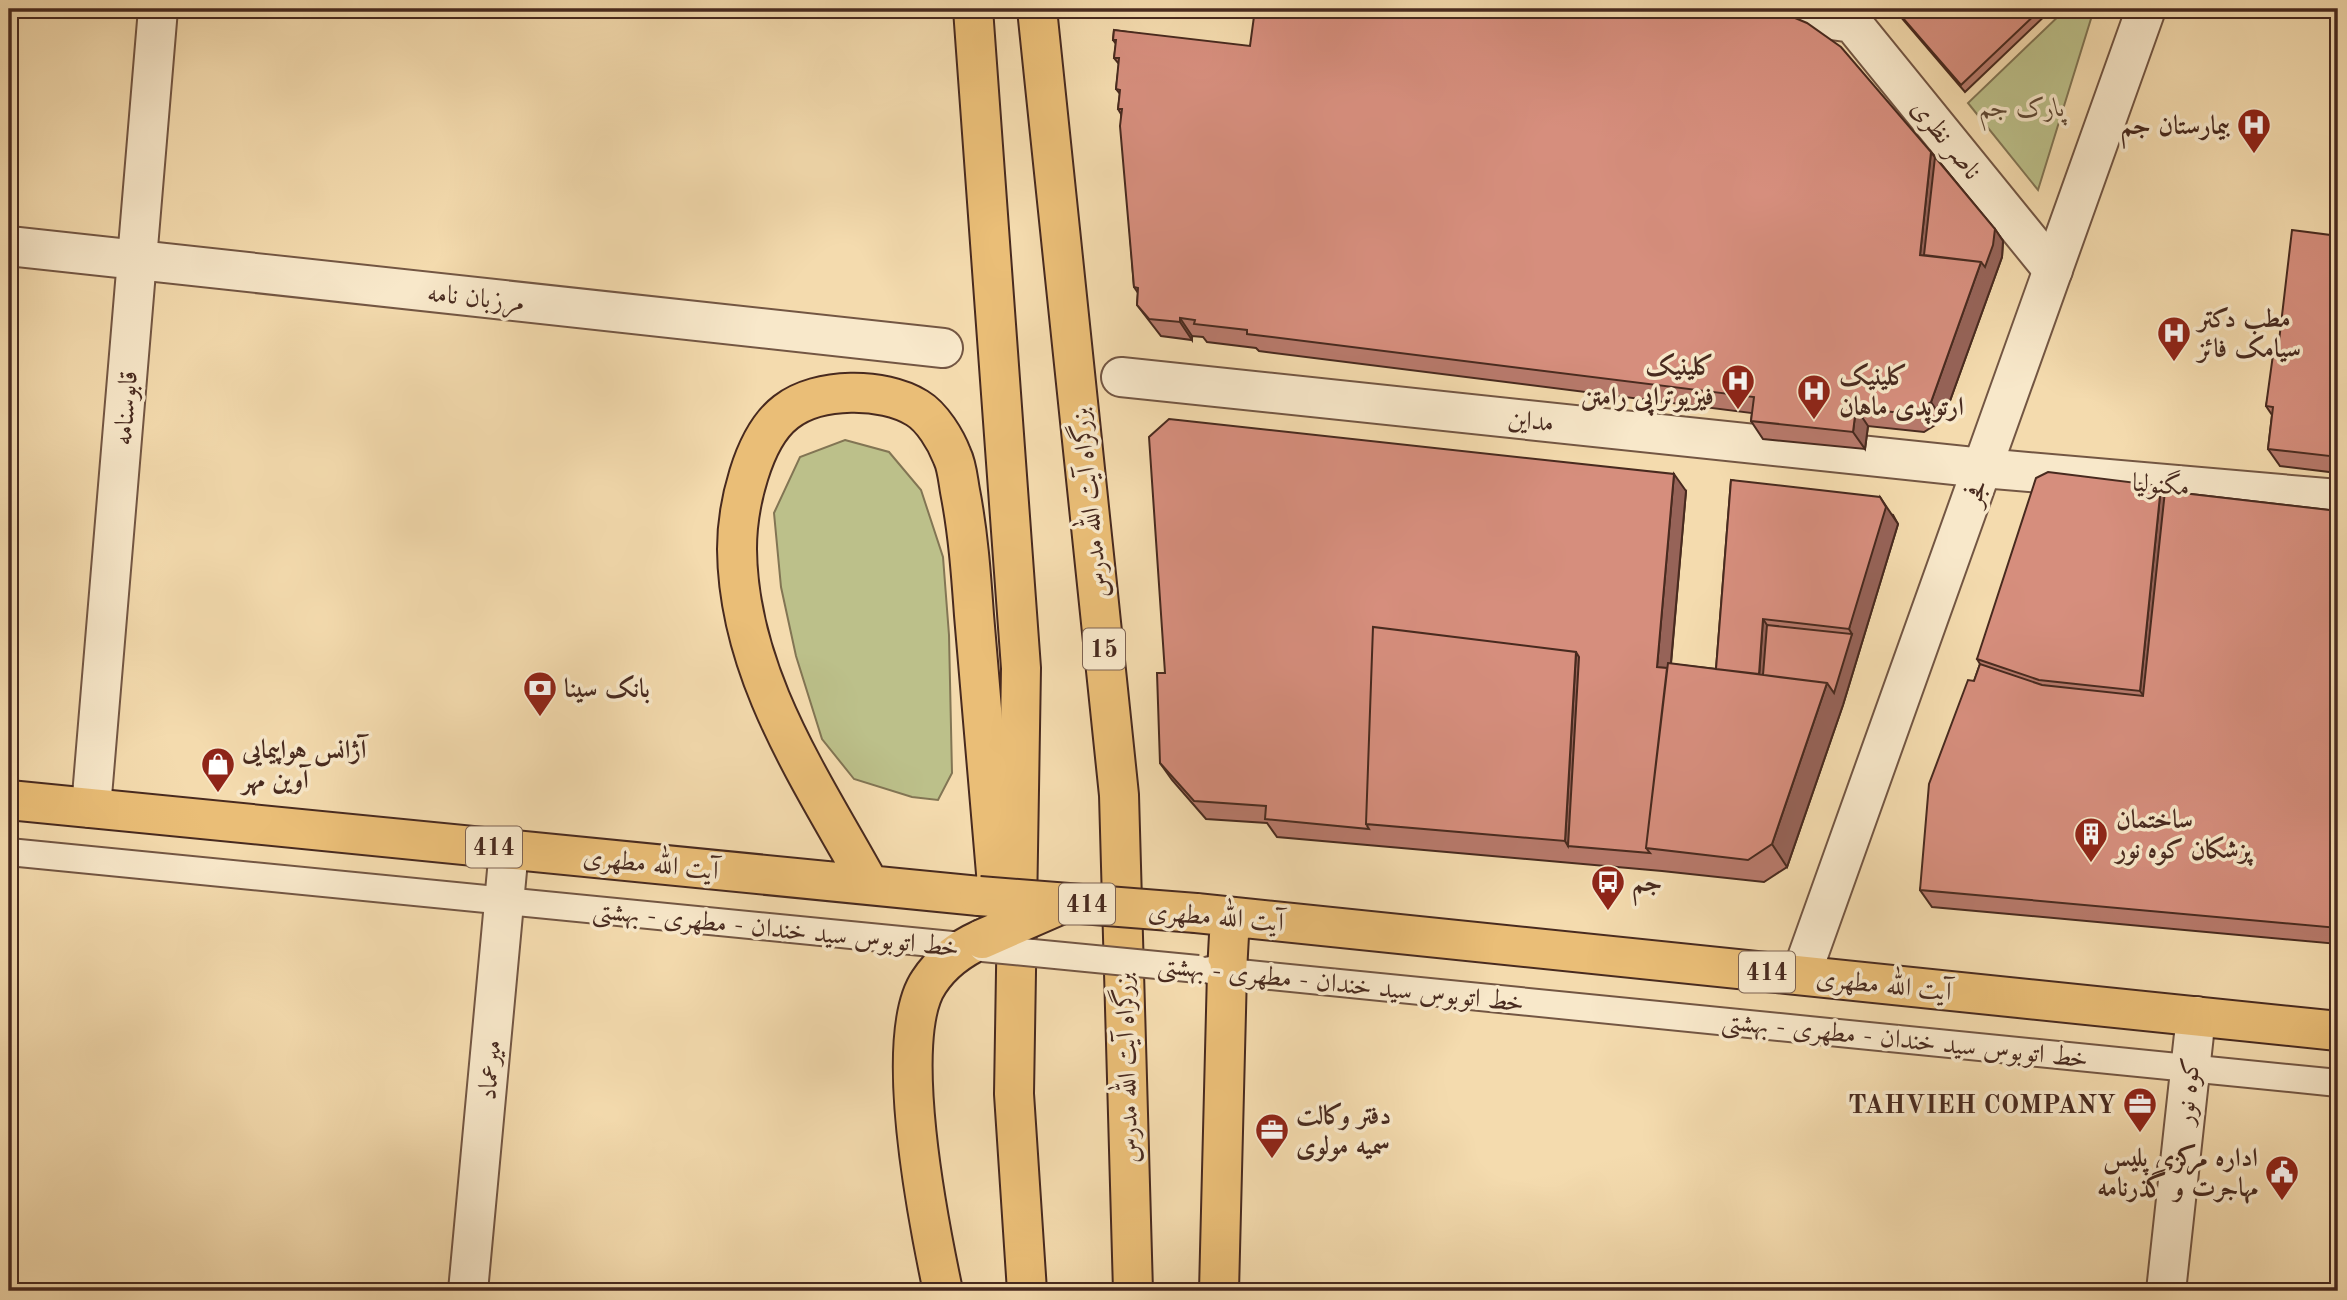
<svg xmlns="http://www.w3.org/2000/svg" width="2347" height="1300" font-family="'Old Standard TT',Amiri,serif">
  <rect width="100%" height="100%" fill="#f4dbae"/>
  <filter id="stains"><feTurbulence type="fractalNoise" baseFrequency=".00286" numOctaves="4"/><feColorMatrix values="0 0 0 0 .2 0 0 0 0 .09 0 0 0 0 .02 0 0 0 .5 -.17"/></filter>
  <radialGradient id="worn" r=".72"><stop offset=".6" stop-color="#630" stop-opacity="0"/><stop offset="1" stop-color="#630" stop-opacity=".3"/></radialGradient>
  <path fill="#bcc08a" stroke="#827554" stroke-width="2" d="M2066 9H2094L2038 190 1968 103Z
    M845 440 889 452 921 490 943 557 949 635 952 773 938 800 912 797 854 779 822 739 796 656 781 587 774 513 800 457Z"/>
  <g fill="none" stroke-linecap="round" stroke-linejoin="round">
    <g stroke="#735643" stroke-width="30">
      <path id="service" d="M9 852 972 947
        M1210 970 2338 1083"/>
    </g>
    <g stroke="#735643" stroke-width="42">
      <path id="minor" d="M1753 9 1853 23
        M1841 9 2053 270
        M9 246 943 348
        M1121 377 1983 468 2338 499
        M91 808 158 9
        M468 1291 509 849
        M2166 1291 2196 1016"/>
    </g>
    <g stroke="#735643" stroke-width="42">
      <path id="tertiary" d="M1801 975 2146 9"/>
    </g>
    <g stroke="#482a1f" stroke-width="42">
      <path id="primary" d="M9 800 979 896
        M869 884C811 779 738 674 737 549 737 508 752 438 786 412 818 387 883 387 917 408 932 417 946 440 952 456 957 466 958 480 960 491 968 532 971 573 974 615 983 721 992 826 1001 932
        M1196 913 2338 1031
        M943 1291C929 1225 891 1037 929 982 942 962 962 948 982 939
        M1219 1291 1227 972 1230 917"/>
    </g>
    <g stroke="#482a1f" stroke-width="42">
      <path id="trunk" d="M973 9 1021 668 1014 1094 1027 1291
        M1037 9 1119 795 1133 1291"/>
    </g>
    <use href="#service" stroke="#f8e8ca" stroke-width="26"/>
    <use href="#minor" stroke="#f8e8ca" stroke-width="38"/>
    <use href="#tertiary" stroke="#f8e8ca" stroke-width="38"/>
    <use href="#primary" stroke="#eabe77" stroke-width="38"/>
    <use href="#trunk" stroke="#eabe77" stroke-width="38"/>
    <g stroke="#735643" stroke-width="30" stroke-linecap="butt">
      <path id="service-bridge" d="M983 948 1198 969"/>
    </g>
    <g stroke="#482a1f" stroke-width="42" stroke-linecap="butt">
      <path id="primary-bridge" d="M979 896 1196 913
        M982 939 1062 904"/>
    </g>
    <use href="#service-bridge" stroke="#f8e8ca" stroke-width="26"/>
    <use href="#primary-bridge" stroke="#eabe77" stroke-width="38"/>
  </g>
  <path fill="#b87a6c" stroke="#482a1f" stroke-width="2" d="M1894 9H2052L1965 92Z
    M1114 30 1931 152 1995 229 2003 241 2002 257 1943 420 1924 432 1868 426 1865 449 1763 439 1751 421 1752 413 1259 351 1256 348 1207 342 1203 337 1192 336V340L1161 336 1137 305 1138 293 1134 287 1121 114 1118 109 1120 94 1116 89 1119 64 1114 58 1116 44 1113 40Z
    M2338 236V473L2280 466 2268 449 2272 415 2266 406 2279 341Z
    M1731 480 1893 515 1898 524 1843 705 1787 867 1764 882 1662 871 1277 837 1267 823 1206 819 1172 780 1160 763 1165 673 1686 491 1671 664 1716 669Z
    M2165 491 2338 511V944L1932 907 1920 890 1974 681 1980 664 1977 659Z"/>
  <path fill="#966358" stroke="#482a1f" stroke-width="2" d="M1931 152 1943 169 1933 261 1920 255Z
    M1995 229 2003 241 2002 257 1943 420 1931 402 1981 262Z
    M1180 318 1192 336V340L1180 322Z
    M1856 408 1868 426 1865 449 1853 432Z
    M1674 474 1686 491 1669 684 1657 667Z
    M2161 486 2177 508 2156 713 2140 691Z
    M1880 497 1898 524 1843 705 1787 867 1772 844 1827 683 1852 634 1849 629Z
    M1763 619 1775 637 1762 684 1759 679Z
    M1576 652 1592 674 1568 846 1565 841Z"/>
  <path fill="#d68e7d" stroke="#482a1f" stroke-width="2" d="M1255 9H1768L1788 15 1807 23 1841 47 1931 152 1920 255 1981 262 1931 402 1911 414 1856 408 1853 432 1751 421 1754 397 1247 334V330L1194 324 1195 320 1180 318V322L1149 319 1137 305 1138 288 1134 287 1120 126 1122 109H1118L1120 90 1116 89 1119 58H1114L1116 40H1113L1114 30 1250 46Z
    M1895 9H2041L1961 85Z
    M1935 157 1995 229 1993 245 1985 267 1981 262 1924 255Z
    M2292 230 2338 236V457L2268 449 2273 407 2266 406 2275 340 2279 341Z
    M1169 419 1674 474 1657 667 1667 668 1646 848 1650 853 1568 846 1579 657 1576 652 1373 627 1366 824 1369 829 1265 819 1266 806 1194 801 1160 763 1157 673H1165L1149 437Z
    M2048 472 2161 486 2140 691 2039 680 1977 659 2036 478Z
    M1731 480 1880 497 1886 507 1849 629 1763 619 1759 674 1716 669Z
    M2165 491 2338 511V928L1920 890 1929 784 1968 680 1974 681 1980 664 2042 685 2143 696Z
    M1767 625 1852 634 1834 693 1827 683 1763 675Z
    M1373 627 1576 652 1565 841 1366 824Z
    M1668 663 1827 683 1772 844 1748 860 1646 848Z"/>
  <defs>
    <g id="hospital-pin" transform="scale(1.75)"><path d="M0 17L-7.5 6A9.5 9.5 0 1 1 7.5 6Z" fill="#8f2418" stroke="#f8e8ca"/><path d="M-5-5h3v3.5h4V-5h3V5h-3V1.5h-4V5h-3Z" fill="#fff"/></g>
    <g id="bank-pin" transform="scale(1.75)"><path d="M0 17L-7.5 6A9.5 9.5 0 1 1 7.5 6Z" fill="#8f2418" stroke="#f8e8ca"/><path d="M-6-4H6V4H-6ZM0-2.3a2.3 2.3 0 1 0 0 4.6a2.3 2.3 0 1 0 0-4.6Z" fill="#fff"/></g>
    <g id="shop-pin" transform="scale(1.75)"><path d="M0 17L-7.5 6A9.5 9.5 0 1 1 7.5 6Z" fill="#8f2418" stroke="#f8e8ca"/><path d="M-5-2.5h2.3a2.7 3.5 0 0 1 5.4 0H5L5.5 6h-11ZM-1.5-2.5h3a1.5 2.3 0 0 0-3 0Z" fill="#fff"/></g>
    <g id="building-pin" transform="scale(1.75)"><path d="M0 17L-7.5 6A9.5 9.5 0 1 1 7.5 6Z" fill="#8f2418" stroke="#f8e8ca"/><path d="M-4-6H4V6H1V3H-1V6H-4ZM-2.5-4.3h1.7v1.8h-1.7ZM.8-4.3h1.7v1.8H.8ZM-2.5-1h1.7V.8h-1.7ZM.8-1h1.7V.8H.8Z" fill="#fff"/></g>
    <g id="bus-pin" transform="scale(1.75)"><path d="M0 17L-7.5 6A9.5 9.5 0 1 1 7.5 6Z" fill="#8f2418" stroke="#f8e8ca"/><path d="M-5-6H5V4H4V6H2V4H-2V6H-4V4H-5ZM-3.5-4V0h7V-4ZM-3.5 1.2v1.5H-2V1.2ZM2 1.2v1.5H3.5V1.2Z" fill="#fff"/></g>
    <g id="office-pin" transform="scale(1.75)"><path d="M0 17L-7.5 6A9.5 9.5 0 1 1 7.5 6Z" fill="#8f2418" stroke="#f8e8ca"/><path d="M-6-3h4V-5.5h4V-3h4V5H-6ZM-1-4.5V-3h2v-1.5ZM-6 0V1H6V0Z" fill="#fff"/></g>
    <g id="civic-pin" transform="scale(1.75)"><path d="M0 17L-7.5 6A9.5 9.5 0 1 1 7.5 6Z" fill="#8f2418" stroke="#f8e8ca"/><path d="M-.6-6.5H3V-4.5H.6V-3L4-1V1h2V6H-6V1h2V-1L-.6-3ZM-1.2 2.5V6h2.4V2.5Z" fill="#fff"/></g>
  </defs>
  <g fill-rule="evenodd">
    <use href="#hospital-pin" x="2254" y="125"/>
    <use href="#hospital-pin" x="2174" y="333"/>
    <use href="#hospital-pin" x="1738" y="381"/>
    <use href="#hospital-pin" x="1814" y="391"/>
    <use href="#bank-pin" x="540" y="688"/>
    <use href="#shop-pin" x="218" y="764"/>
    <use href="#building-pin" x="2091" y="834"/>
    <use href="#bus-pin" x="1608" y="882"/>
    <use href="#office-pin" x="2140" y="1104"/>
    <use href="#office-pin" x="1272" y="1130"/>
    <use href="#civic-pin" x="2282" y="1172"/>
  </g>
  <g text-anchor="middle" stroke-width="7" stroke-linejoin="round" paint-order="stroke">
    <g fill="#f8e8ca" stroke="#7d6352" stroke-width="2">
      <rect x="1083" y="628.5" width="42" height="41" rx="5"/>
      <rect x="466" y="826.5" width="56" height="41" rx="5"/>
      <rect x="1059" y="883.5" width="56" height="41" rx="5"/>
      <rect x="1739" y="951.5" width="56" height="41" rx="5"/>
    </g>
    <g font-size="24" font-weight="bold" fill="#482a1f">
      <text x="1104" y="657">15</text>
      <text x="494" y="855">414</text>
      <text x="1087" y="912">414</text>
      <text x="1767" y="980">414</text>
    </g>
    <g font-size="26" font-style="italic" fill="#5f4834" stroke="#f8e8ca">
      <text x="2022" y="116">پارک جم</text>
    </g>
    <g font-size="26" font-weight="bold" fill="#482a1f" stroke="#f8e8ca" text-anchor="start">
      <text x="2230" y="134" text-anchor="end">بیمارستان جم</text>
      <text x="2198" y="327">مطب دکتر<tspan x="2198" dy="30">سیامک فائز</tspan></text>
      <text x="1714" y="375" text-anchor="end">کلینیک<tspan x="1714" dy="30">فیزیوتراپی رامتن</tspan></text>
      <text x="1839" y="385">کلینیک<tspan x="1839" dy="30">ارتوپدی ماهان</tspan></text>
      <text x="564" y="697">بانک سینا</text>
      <text x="242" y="758">آژانس هواپیمایی<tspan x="242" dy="30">آوین مهر</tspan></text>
      <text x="2116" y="828">ساختمان<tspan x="2116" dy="30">پزشکان کوه نور</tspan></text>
      <text x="1632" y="891">جم</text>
      <text x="2116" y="1113" text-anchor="end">TAHVIEH COMPANY</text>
      <text x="1296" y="1124">دفتر وکالت<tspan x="1296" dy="30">سمیه مولوی</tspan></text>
      <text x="2258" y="1166" text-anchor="end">اداره مرکزی پلیس<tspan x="2258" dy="30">مهاجرت و گذرنامه</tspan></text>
    </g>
    <g font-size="26" fill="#482a1f" stroke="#f8e8ca">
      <text transform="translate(1947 139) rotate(51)" y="9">ناصر نظری</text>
      <text transform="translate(476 297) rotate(6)" y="9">مرزبان نامه</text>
      <text transform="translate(125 408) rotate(-85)" y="9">قابوسنامه</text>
      <text transform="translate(1531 420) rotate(6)" y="9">مداین</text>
      <text transform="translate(2161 484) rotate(5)" y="9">مگنولیا</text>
      <text transform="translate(1975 492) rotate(-70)" y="9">فجر</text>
      <text transform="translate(1089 503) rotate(-96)" y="9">بزرگراه آیت الله مدرس</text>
      <text transform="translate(651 863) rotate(6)" y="9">آیت الله مطهری</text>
      <text transform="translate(1216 916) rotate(5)" y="9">آیت الله مطهری</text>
      <text transform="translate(776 928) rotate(6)" y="9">خط اتوبوس سید خندان - مطهری - بهشتی</text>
      <text transform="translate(1341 983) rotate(6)" y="9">خط اتوبوس سید خندان - مطهری - بهشتی</text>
      <text transform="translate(1884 984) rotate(6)" y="9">آیت الله مطهری</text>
      <text transform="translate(1905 1039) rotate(6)" y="9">خط اتوبوس سید خندان - مطهری - بهشتی</text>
      <text transform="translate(1126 1068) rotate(-92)" y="9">بزرگراه آیت الله مدرس</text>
      <text transform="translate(489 1070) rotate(-85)" y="9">میرعماد</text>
      <text transform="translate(2187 1091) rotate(-84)" y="9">کوه نور</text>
    </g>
  </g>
  <rect width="2347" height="1300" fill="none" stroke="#f4dbae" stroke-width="35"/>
  <rect x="10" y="10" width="2326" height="1279" fill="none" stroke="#482a1f" stroke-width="3.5"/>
  <rect x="18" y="18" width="2312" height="1265" fill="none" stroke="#482a1f" stroke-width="2"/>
  <rect width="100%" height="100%" filter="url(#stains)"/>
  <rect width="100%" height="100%" fill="url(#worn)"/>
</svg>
